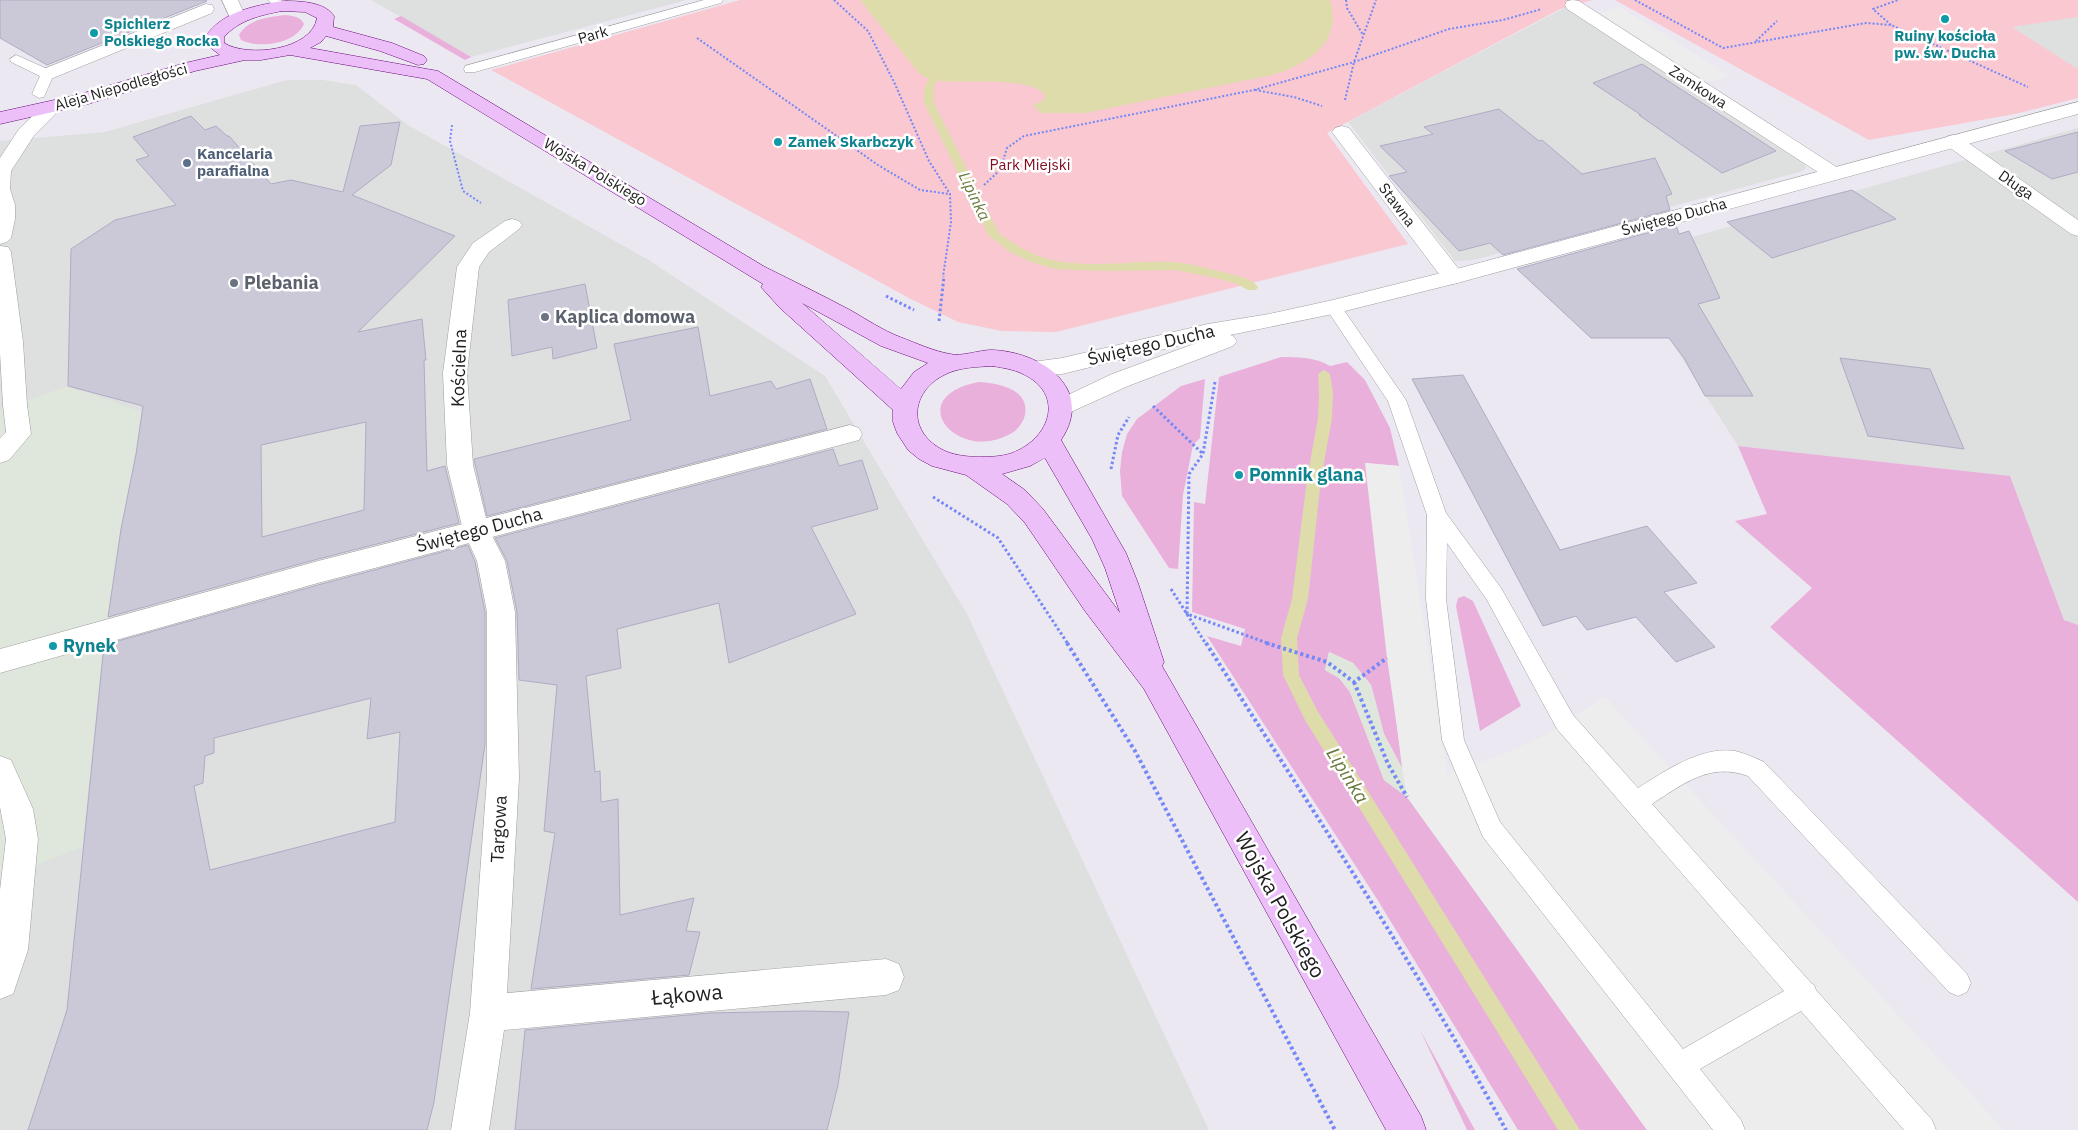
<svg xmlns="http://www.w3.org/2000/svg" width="2078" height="1130" font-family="'IBM Plex Sans',sans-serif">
  <rect width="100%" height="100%" fill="#ece8f1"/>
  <path fill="#dedfdf" d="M371 0H687L471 57Z
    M1566 7 1802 161 1806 167 1803 171 1474 260 1455 261 1348 122Z
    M2078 17V69L2011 27Z
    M287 80H323L356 85 408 125 647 259 825 376 967 614 1209 1130H0V141L105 132Z
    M2078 128V625L2064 620 2010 476 1738 446 1618 258Z"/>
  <path fill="#e9b0db" d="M285 15C293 16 300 16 304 24 295 44 260 49 241 40L239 35C248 19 269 17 285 15Z
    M401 16 471 57 465 60 394 19Z
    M1281 357C1298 357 1315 357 1330 366L1347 362 1365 380 1390 428 1399 466 1366 463 1402 768 1384 734 1371 685 1353 663 1329 652 1325 670 1339 678 1350 692 1384 780 1407 797 1647 1130H1518L1377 899 1207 636 1241 646 1245 629 1192 612 1194 502 1205 504 1219 377Z
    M1205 379 1200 438 1193 445 1183 495 1178 569 1169 568 1122 496 1120 471 1122 452 1127 434 1137 419 1181 386Z
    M979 382C998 383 1030 389 1025 415 1023 423 1018 429 1012 433 958 465 900 397 979 382Z
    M1738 446 2010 476 2064 620 2078 625V902L1770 627 1812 588 1735 521 1767 514Z
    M1464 596 1473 601 1521 706 1480 731 1456 606 1458 598Z
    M1420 1030 1475 1130H1467Z"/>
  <path fill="#f9c8d1" d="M740 0H1593L1560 9 1327 133 1408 244 1056 332 1002 331 958 322 909 298 491 70Z
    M1615 0H2078V17L2012 27 2078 69V98L2015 114 1869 140Z"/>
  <path fill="#ededed" d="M1620 7 1730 76 1708 82 1599 12Z
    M1365 463 1399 466 1447 774 1502 755 1544 736 1605 697 2004 1130H1647L1407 797 1387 658Z"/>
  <path fill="#dfe7dd" d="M68 386 142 412 136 454 121 529 104 662 101 666 82 847 0 879V410Z
    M1329 652 1353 663 1371 685 1384 734 1402 768 1407 797 1384 780 1350 692 1339 678 1325 670Z"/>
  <path fill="#dedcaa" d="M860 0H1330C1343 44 1307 64 1272 75L1085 113H1041L1033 105 1041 102 1046 96C1030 74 959 85 933 80 928 79 923 76 919 73Z"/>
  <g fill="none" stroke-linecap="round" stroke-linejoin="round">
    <path fill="#dedcaa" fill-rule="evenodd" d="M943 60 948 63 934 86V103L999 233C1017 246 1034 257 1057 261 1094 268 1133 260 1171 262 1190 263 1209 269 1227 273 1238 276 1251 278 1258 287L1256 290H1248L1235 283 1215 278 1176 270 1101 271 1056 269 1031 262 1010 252 988 235 924 103C922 86 930 75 940 61Z
      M1324 370 1330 374 1333 392 1332 418 1321 479 1308 599 1297 638 1299 675 1317 710 1580 1130H1558L1305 720 1283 675 1281 638 1292 599 1307 479 1318 418 1319 392 1318 374Z"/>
  </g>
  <path fill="#cbc9d8" stroke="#afabc3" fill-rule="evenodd" d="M0 0H206L207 1 47 65 0 38Z
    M1642 64 1776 151 1722 173 1639 115H1641L1593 83Z
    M1499 109 1539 141 1542 140 1582 174 1655 158 1672 194 1666 196 1670 210 1503 255 1490 243 1459 251 1389 176 1407 172 1380 146 1433 134 1424 127Z
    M191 116 205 130 216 126 227 136H229L271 184 291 180 343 192 360 126 400 122 391 165 352 195 455 236 358 332 422 319 426 360H424L427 471 445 466 459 523 318 559 108 617 121 529 136 454 143 406 68 386 71 249 115 220 176 205 136 160 149 156 133 137ZM366 422 364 510 262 537 261 445Z
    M2078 132V172L2052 179 2005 151Z
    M1852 190 1896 219 1772 258 1727 222Z
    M1676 225 1679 234 1689 231 1720 298 1698 304 1753 396H1705L1684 358 1669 338H1591L1517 269Z
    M585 284 597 348 553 359 552 347 512 356 508 300Z
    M698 327 710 396 771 381 776 389 810 379 827 429 487 516 474 459 631 420 614 344Z
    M1840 358 1930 369 1964 449 1868 436Z
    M1463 375 1560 550 1647 526 1697 583 1664 592 1715 647 1676 662 1636 617 1587 630 1576 616 1543 626 1412 379Z
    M833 449 839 466 862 460 878 509 811 527 856 614 729 663 719 603 617 629 621 668 586 676 595 772 600 771 601 802 618 799 620 915 694 898 686 931 700 932 689 975 531 989 555 833 544 831 557 685 519 680 517 612 507 561 495 538Z
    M468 545 475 562 485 612V744L434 1102 427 1130H28L67 1010 104 645 318 585ZM371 698 367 739 400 732 395 822 210 870 194 786 203 783 205 756 214 753V738Z
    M805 1011 849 1012 838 1085 827 1130H515L525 1030 710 1013Z"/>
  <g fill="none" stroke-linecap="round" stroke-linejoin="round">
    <g stroke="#9e9e9e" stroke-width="1">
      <path id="service" d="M704 0H723L721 3 475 72H465L464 69 465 66Z
        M16 55 52 71 54 74 44 97 39 98 32 94 40 76 11 62 10 59Z
        M1333 302 1339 303 1406 400 1446 513 1501 588 1573 715 1638 788C1665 771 1701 746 1735 751 1745 753 1755 758 1764 762L1967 974 1971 983 1967 992 1958 996 1949 992 1748 776C1710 762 1683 784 1652 804L1811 983 1814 985 1816 990 1932 1120 1936 1130H1904L1801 1011 1700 1069 1741 1120 1745 1130H1713L1483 837 1442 740 1426 599 1427 515 1388 401 1325 307 1327 303ZM1447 543 1487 600 1557 729 1784 991 1683 1049 1500 822 1464 740 1446 599Z"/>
    </g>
    <g stroke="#9e9e9e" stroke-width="1">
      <path id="pedestrian" d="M206 4 212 5 214 9 212 13 53 78 47 79 41 78 38 74 41 70Z
        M15 397 24 399 27 405 31 434 9 460 0 463V438L6 432 3 405 6 399Z
        M850 425 859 428 862 434 859 440 318 583 0 673V649L318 561Z
        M0 756 11 760 33 809 38 839 28 950 13 994 0 999V890L6 839 0 807Z"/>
    </g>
    <g stroke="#9e9e9e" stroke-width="1">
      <path id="minor" d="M1573 0 1579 1 1841 170 1844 174 1841 178 1834 180 1827 178 1567 9 1565 5 1567 1Z
        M52 102 59 104 61 108 33 137 11 171 10 189 15 205V219L11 238 7 242 0 244V158L19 129 45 104Z
        M1342 126 1349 128 1461 272 1464 277 1461 282 1453 284 1445 282 1332 132 1335 128Z
        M1953 135 1960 137 2078 220V236L2071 234 1946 145 1943 141 1946 137Z
        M512 219 519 221 522 225 519 229 489 252 479 267 467 373 473 465 489 530 505 561 515 612 519 778 507 993 886 959 899 964 904 977 899 990 886 995 504 1030 489 1130H451L470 1013 487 778V612L477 561 463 530 447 465 443 373 457 267 473 243 505 221Z
        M0 246 8 247 11 252 23 342 27 405 24 411 15 413 6 411 3 405 0 353Z"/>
    </g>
    <g stroke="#9e9e9e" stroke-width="1">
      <path id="tertiary" d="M222 0H238L246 18 244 22H232Z
        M268 0C278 0 293 0 299 6L297 10C288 12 274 8 268 0Z
        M2078 102V114L1461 282 1333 314 1230 335 1233 336 1237 341 1233 346 1128 386 1062 416 1053 414 1050 408 1053 402 1112 374 1210 338 1062 374 1033 377 1025 375 1021 369 1025 363 1062 358 1208 324 1269 314 1333 300 1449 271Z"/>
    </g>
    <g stroke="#680879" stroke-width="1">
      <path id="secondary" d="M282 1C298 1 324 1 334 16L333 27 392 43 424 56 427 60 424 64 418 65 380 51 326 36 321 42 310 48 438 71 765 267C793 281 822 295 850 310 866 319 882 330 900 337 916 343 933 351 950 354 960 357 980 350 991 350 1040 351 1096 388 1061 440L1126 553 1138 583 1164 662 1162 666 1421 1116 1426 1130H1386L1144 689 1085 611 1025 523 1007 504 966 475 932 466 919 459 908 450 897 433 893 422V410L780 308 761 287 763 284 427 79 290 55 261 60H245L195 71 88 104 0 124V112L77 95 185 63 220 55 207 45 206 36C223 11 255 6 282 1ZM282 11 305 12 317 18C312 50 248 58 224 43V37C239 20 261 15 282 11ZM802 303 881 346 928 363 914 372 901 389ZM993 366C1003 368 1013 369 1023 374 1065 394 1051 438 1012 453 1001 457 987 457 975 457 963 456 952 455 941 449 907 430 911 392 944 375 959 367 977 367 993 366ZM1045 458 1092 539 1105 568 1120 613 1043 509 1025 490 1002 474 1030 466Z"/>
    </g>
    <path stroke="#7488f7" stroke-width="2" stroke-dasharray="2 2" stroke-linecap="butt" d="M834 0 868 31 894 82 929 161 950 194 951 222 943 277
      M1346 0 1347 8 1363 35
      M1635 0 1723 48 1866 23 1891 25 2028 87
      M1891 25 1873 9 1898 0
      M697 38 878 165 920 190 950 194
      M1756 41 1777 21
      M1255 90 1294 97 1322 106
      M1345 100 1354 62 1376 0
      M452 125 450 141 463 191 481 203
      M984 185 1000 170 1007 148 1024 136 1254 90 1354 62 1449 29 1503 20 1542 9"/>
    <path stroke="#7488f7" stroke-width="3" stroke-dasharray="2.5 2.5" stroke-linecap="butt" d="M886 296 914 310
      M939 321 944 276
      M1215 382 1203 454 1189 474 1187 614 1270 644
      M1153 406 1203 454
      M1111 469 1118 435 1129 417
      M933 497 998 538 1068 644
      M1171 589 1206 644"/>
    <path stroke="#7488f7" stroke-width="4" stroke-dasharray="3 3" stroke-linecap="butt" d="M1067 643 1135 751 1335 1130
      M1206 643C1308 804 1414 962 1506 1130
      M1266 643 1327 662 1354 682 1387 658
      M1354 682 1388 764 1407 797"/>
    <use href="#service" fill="#fff" fill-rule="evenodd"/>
    <use href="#pedestrian" fill="#fff" fill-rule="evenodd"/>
    <use href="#minor" fill="#fff" fill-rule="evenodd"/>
    <use href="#tertiary" fill="#fff" fill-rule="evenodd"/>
    <use href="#secondary" fill="#edbff9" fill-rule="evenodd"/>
  </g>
  <g fill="#0f9aa8" stroke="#fff" stroke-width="2">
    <circle cx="1945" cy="19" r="5"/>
    <circle cx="94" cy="33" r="5"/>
    <circle cx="778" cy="142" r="5"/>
    <circle cx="1239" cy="475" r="5"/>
    <circle cx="53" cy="646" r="5"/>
  </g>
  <circle fill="#5c6f8a" stroke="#fff" stroke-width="2" cx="187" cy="163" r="5"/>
  <g fill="#6b7280" stroke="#fff" stroke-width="2">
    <circle cx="234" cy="283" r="5"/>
    <circle cx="545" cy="317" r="5"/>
  </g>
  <g text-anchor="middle" stroke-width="5" stroke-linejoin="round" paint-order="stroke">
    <g font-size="15" font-weight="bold" fill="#0d838f" stroke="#fff" text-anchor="start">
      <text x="104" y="29">Spichlerz<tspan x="104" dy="17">Polskiego Rocka</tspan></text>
      <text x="1945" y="41" text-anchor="middle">Ruiny kościoła<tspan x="1945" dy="17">pw. św. Ducha</tspan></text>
      <text x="788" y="147">Zamek Skarbczyk</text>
    </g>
    <g font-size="15" fill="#212121" stroke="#fff">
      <text transform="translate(593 35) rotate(-16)" y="5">Park</text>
      <text transform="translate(121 87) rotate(-16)" y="5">Aleja Niepodległości</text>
      <text transform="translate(1698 87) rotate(33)" y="5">Zamkowa</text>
      <text transform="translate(595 172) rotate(31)" y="5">Wojska Polskiego</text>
      <text transform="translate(2016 185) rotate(35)" y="5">Długa</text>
      <text transform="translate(1397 205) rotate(53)" y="5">Stawna</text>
      <text transform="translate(1674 217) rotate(-15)" y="5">Świętego Ducha</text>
    </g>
    <g font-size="15" font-weight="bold" fill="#4e5e75" stroke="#fff" text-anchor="start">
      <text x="197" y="159">Kancelaria<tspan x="197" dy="17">parafialna</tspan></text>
    </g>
    <g font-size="15" fill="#800e22" stroke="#fff">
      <text x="1030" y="170">Park Miejski</text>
    </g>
    <g font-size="16" font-style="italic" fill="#697839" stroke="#fff">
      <text transform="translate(975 196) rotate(64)" y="6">Lipinka</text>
    </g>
    <g font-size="18" font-weight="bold" fill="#5b616d" stroke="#fff" text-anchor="start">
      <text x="244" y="289">Plebania</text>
      <text x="555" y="323">Kaplica domowa</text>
    </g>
    <g font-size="18" fill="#212121" stroke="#fff">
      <text transform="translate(1151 345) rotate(-13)" y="6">Świętego Ducha</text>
      <text transform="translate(459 368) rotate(-88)" y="6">Kościelna</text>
      <text transform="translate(479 530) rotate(-15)" y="6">Świętego Ducha</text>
      <text transform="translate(499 829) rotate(-87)" y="6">Targowa</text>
    </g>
    <g font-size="18" font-weight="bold" fill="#0d838f" stroke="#fff" text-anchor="start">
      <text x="1249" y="481">Pomnik glana</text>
      <text x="63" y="652">Rynek</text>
    </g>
    <g font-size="19" font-style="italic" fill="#697839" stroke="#fff">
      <text transform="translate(1348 775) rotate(58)" y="7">Lipinka</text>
    </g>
    <g font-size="21" fill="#212121" stroke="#fff">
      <text transform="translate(1280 905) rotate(61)" y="7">Wojska Polskiego</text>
      <text transform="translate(687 995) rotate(-5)" y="7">Łąkowa</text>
    </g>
  </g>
</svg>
